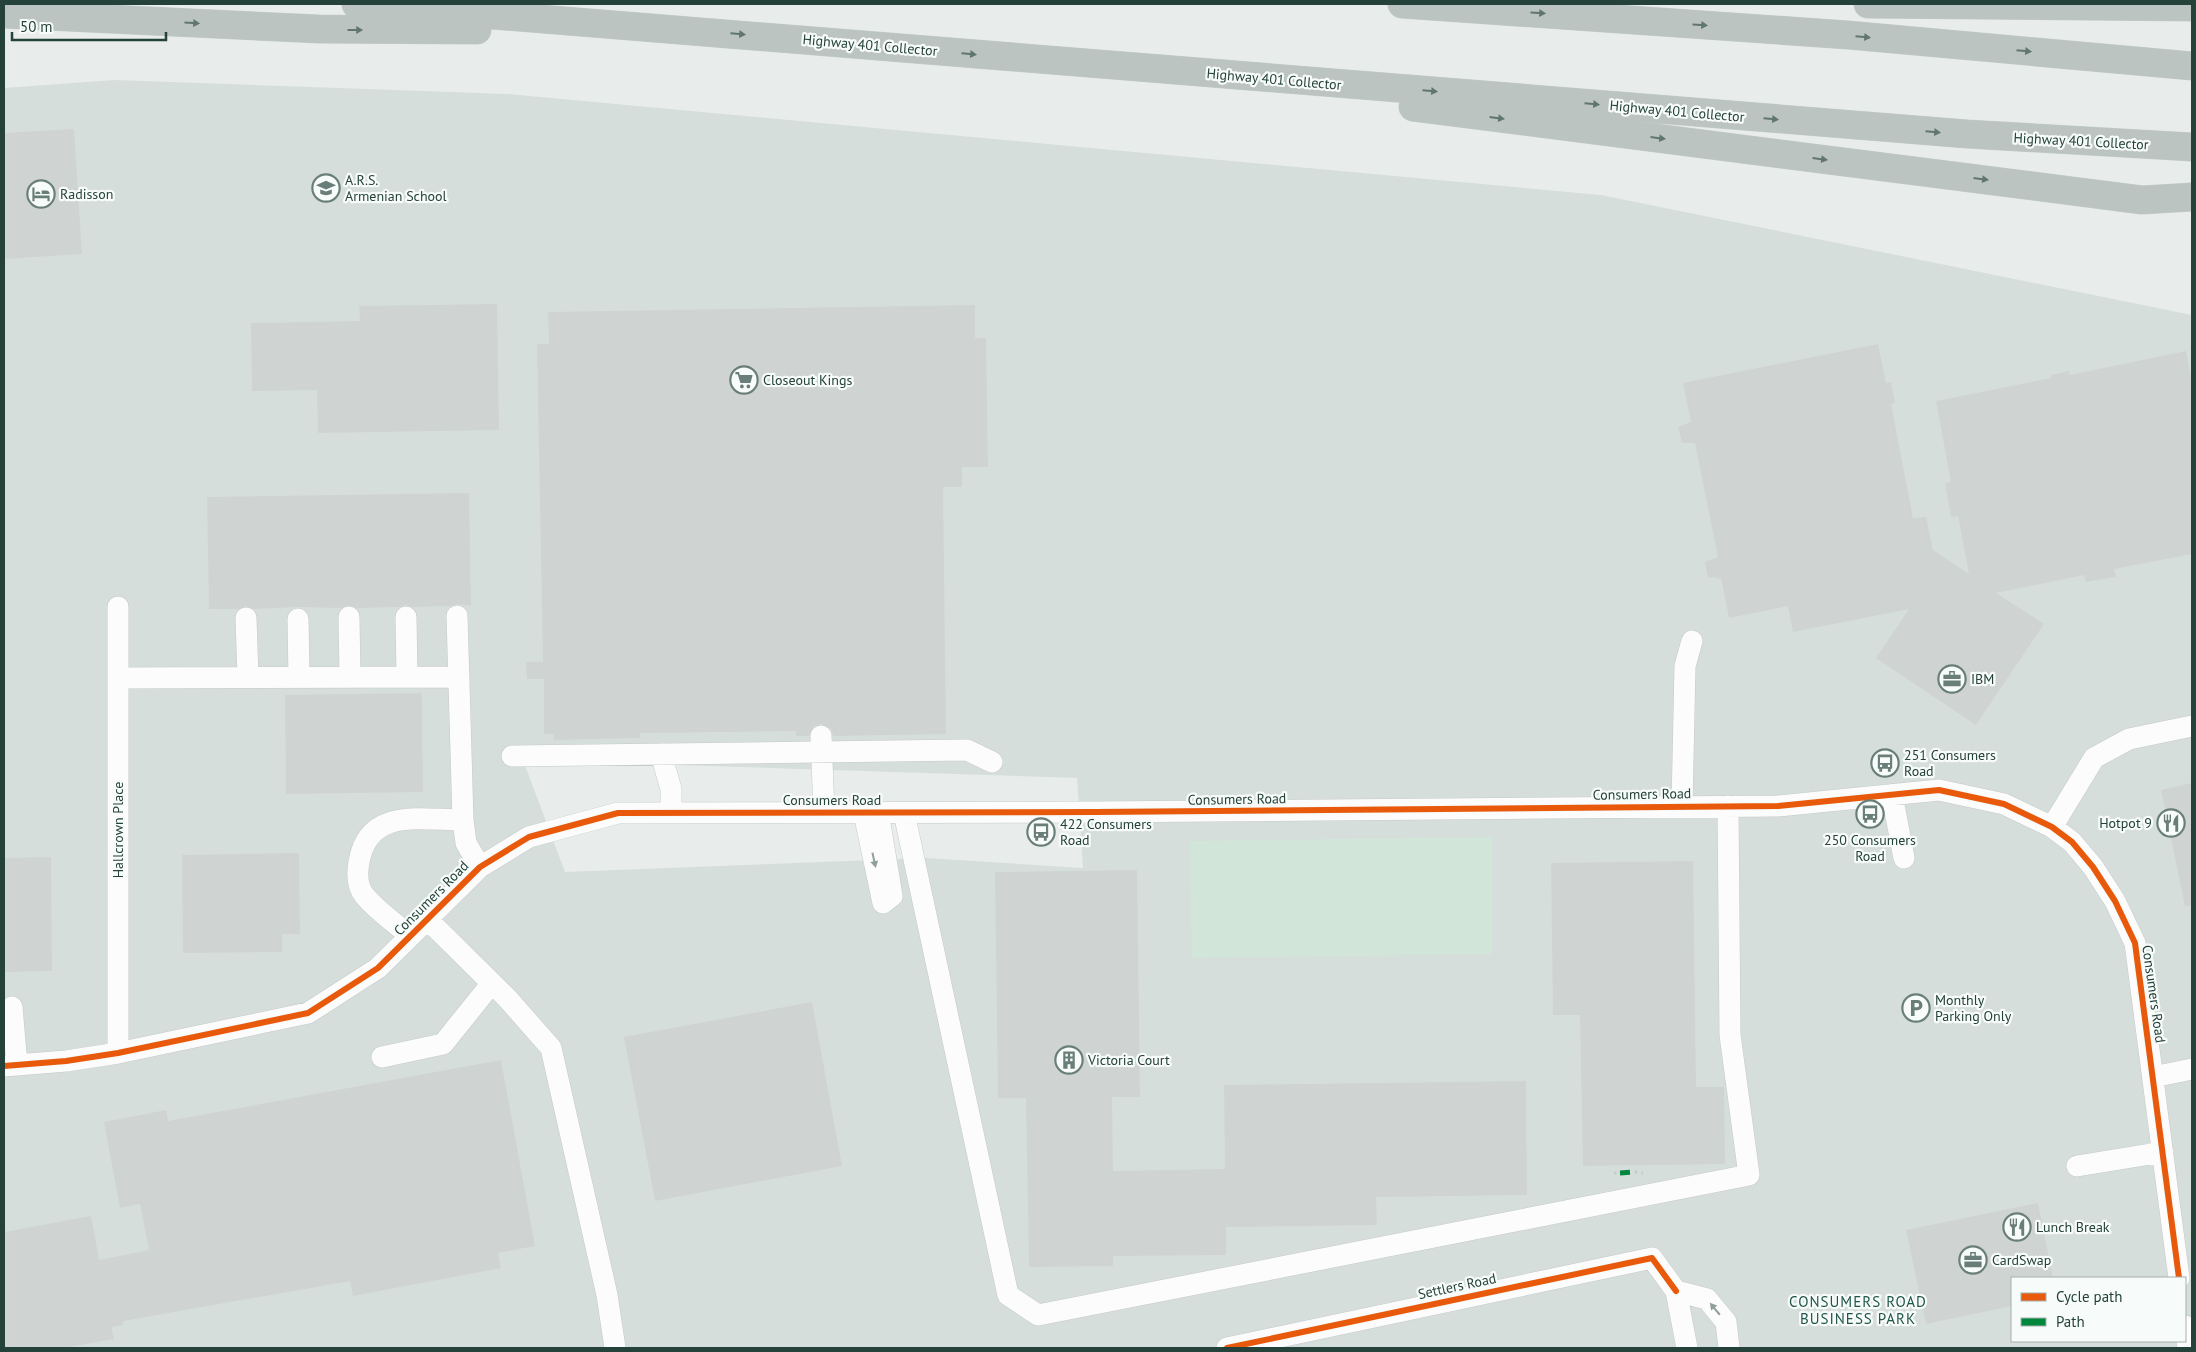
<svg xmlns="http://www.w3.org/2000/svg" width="2196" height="1352" font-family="'PT Sans',sans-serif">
  <rect width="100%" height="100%" fill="#e8edeb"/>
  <path fill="#d6dedb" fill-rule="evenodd" d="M114 80 507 94 1601 195 2192 315V1348H4V88ZM523 760 1077 778 1083 868 926 858 565 872ZM2012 1278H2185V1341H2012Z"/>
  <path fill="#d1e6d8" d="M1492 837V954L1192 958 1190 841Z"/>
  <path fill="#cfd4d2" d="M74 129 82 254 4 259V133Z
    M497 304 499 430 318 433 317 390 252 391 251 323 360 321 359 306Z
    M975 305V338H986L988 467H962V487H943L946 734 833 736 831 729 821 724 814 726 809 736H796V731L640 733V738L554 740V734H544V679H527L526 662H543L537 344H549L548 312Z
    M1878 344 1886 383 1891 382 1895 403 1891 404 1913 518 1926 517 1933 550 1969 574 1958 516 1951 517 1945 483 1951 482 1936 401 2051 378V375L2069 371 2070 375 2186 351 2192 383V554L2114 569 2116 577 2086 582 2084 575 1996 593 2044 624 1976 725 1876 658 1909 609 1793 632 1788 606 1729 618 1721 578 1717 579 1716 577 1708 578 1705 562 1718 557 1695 443H1682L1678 427 1691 422 1683 383Z
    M469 493 471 606 457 604 450 606 413 607 405 605 399 607 357 608 348 605 341 608 297 607 254 609 246 606 238 609H209L207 497Z
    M422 693 423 792 286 794 285 695Z
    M2192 783V905L2185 906 2161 790Z
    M299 853 300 934H282V952L183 953 182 855Z
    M51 857 52 971 4 972V858Z
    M1693 861 1696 1087H1724L1725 1164 1583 1166 1580 1015H1553L1551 863Z
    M1137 870 1140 1097H1112L1113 1171 1225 1169 1224 1085 1526 1081 1527 1195 1376 1197 1377 1225 1226 1227V1255L1113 1256V1266L1029 1267 1026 1098H998L995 872Z
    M812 1002 842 1166 655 1201 624 1037Z
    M501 1060 535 1246 498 1253 501 1268 353 1296 350 1281 123 1321V1325L111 1327 114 1339 63 1348H4V1232L91 1216 99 1260 149 1250 140 1204 120 1208 104 1122 166 1110 168 1121Z
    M2038 1203 2053 1278H2012V1306L1926 1324 1906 1230Z"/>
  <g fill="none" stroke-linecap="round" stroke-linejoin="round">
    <g stroke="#c5cac8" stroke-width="22">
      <path id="minor" d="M457 616 463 820 466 843 480 867
        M349 617 350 677
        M406 617 407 677
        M246 618 248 678
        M298 619 299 677
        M118 678 459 677
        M821 736 824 813
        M661 754 671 789V813
        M512 756 967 750 992 762
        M1892 795 1904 858
        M1682 806 1685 666 1692 641
        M864 813 883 903 892 896 878 812
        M904 813 1008 1295 1038 1315 1749 1175 1730 1035 1728 806
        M2052 827 2094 758 2129 739 2192 726
        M427 919 507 998 551 1048 607 1295 615 1348
        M410 936C395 923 376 910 364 895 357 886 357 873 359 862 368 807 421 820 463 820
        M12 1007 17 1065
        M118 1053V607
        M382 1057 443 1044 492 983
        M4 1066 66 1061 118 1053 308 1013 378 968 480 867 529 837 618 813 1096 812 1778 806 1939 790 2004 804 2052 827 2072 842 2093 867 2115 901 2135 943 2179 1278
        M2153 1077 2192 1069
        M2077 1166 2163 1152
        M1676 1291 1707 1299 1726 1322 1729 1348
        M2185 1326 2188 1348
        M1227 1348 1652 1258 1676 1291 1687 1348"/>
    </g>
    <g stroke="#c3ccc9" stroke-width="29">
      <path id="highway" d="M356 4 1967 134 2192 147
        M1402 4 1848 35 2192 66
        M1868 4 2192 7
        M4 14 319 29 477 30
        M1413 107 2142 200 2192 197"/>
    </g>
    <path stroke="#c3ccca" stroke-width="3" stroke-dasharray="2.5 4" stroke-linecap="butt" d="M1635 1172 1643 1173
      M1614 1173H1620"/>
    <use href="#minor" stroke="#fcfcfc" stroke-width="21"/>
    <use href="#highway" stroke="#bcc4c2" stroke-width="28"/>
    <path stroke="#00873e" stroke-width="5" stroke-dasharray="10 5" stroke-linecap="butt" d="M1620 1173 1635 1172"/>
    <g stroke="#f7fbf9" stroke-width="9">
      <path id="cycleway" d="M4 1066 66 1061 118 1053 308 1013 378 968 480 867 529 837 618 813 1096 812 1778 806 1939 790 2004 804 2052 827 2072 842 2093 867 2115 901 2135 943 2179 1278
        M1227 1348 1652 1258 1676 1291"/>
    </g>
    <use href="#cycleway" stroke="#e8590c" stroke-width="6"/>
  </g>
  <defs><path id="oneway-solid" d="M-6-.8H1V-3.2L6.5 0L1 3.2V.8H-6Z" transform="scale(1.25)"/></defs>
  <g fill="#617670">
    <use href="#oneway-solid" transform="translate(1538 13) rotate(4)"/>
    <use href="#oneway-solid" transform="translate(192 23) rotate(3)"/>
    <use href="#oneway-solid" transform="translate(1700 25) rotate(4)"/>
    <use href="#oneway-solid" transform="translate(355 30)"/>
    <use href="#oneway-solid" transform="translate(738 34) rotate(5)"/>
    <use href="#oneway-solid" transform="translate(1863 37) rotate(5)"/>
    <use href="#oneway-solid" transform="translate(2024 51) rotate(5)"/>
    <use href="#oneway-solid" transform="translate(969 54) rotate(5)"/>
    <use href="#oneway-solid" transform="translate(1430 91) rotate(5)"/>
    <use href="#oneway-solid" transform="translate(1592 104) rotate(5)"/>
    <use href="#oneway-solid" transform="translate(1497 118) rotate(7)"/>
    <use href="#oneway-solid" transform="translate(1771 119) rotate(5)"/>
    <use href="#oneway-solid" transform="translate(1933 132) rotate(5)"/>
    <use href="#oneway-solid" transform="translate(1658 138) rotate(7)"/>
    <use href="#oneway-solid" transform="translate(1820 159) rotate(7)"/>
    <use href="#oneway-solid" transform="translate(1981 179) rotate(7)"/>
  </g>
  <g fill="#909f9b">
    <use href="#oneway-solid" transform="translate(874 860) rotate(78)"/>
    <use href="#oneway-solid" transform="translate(1715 1309) rotate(-130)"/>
  </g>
  <defs>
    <g id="school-ring" transform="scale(1.4375)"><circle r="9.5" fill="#f7fbf9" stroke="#697e78" stroke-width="1.5"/><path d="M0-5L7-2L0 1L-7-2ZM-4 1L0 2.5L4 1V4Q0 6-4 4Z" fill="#697e78"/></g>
    <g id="hotel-ring" transform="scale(1.4375)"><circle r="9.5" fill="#f7fbf9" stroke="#697e78" stroke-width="1.5"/><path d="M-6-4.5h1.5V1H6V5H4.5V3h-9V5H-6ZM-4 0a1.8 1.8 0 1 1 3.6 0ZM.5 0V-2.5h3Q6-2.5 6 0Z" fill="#697e78"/></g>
    <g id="supermarket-ring" transform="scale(1.4375)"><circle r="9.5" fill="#f7fbf9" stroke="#697e78" stroke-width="1.5"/><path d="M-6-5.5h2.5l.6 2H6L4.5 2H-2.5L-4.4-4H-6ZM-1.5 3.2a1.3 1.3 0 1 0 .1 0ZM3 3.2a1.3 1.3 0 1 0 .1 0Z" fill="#697e78"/></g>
    <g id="office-ring" transform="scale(1.4375)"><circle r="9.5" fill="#f7fbf9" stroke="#697e78" stroke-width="1.5"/><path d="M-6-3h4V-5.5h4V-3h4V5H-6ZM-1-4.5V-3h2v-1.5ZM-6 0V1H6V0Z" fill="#697e78"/></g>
    <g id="bus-ring" transform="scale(1.4375)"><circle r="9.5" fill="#f7fbf9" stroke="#697e78" stroke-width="1.5"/><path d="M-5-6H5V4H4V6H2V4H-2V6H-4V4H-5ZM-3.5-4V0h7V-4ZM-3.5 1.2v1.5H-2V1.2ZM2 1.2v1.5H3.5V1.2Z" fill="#697e78"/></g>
    <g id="restaurant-ring" transform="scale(1.4375)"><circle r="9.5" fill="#f7fbf9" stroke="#697e78" stroke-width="1.5"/><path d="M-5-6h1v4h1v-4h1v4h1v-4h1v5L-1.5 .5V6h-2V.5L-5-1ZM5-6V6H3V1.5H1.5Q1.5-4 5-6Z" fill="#697e78"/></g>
    <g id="parking-ring" transform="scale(1.4375)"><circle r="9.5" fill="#f7fbf9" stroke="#697e78" stroke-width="1.5"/><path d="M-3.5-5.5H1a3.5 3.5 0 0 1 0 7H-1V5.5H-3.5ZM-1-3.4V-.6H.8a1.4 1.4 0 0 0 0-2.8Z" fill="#697e78"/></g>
    <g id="building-ring" transform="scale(1.4375)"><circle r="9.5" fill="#f7fbf9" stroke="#697e78" stroke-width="1.5"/><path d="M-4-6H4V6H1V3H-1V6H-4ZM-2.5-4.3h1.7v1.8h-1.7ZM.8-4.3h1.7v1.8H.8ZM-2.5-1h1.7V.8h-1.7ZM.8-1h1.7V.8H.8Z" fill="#697e78"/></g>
  </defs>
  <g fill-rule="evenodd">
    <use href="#school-ring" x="326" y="188"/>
    <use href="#hotel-ring" x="41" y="194"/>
    <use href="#supermarket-ring" x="744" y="380"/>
    <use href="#office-ring" x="1952" y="679"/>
    <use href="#bus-ring" x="1885" y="763"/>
    <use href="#bus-ring" x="1870" y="814"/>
    <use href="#restaurant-ring" x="2171" y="823"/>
    <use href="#bus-ring" x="1041" y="832"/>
    <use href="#parking-ring" x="1916" y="1008"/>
    <use href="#building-ring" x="1069" y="1060"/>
    <use href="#restaurant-ring" x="2017" y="1227"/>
    <use href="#office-ring" x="1973" y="1260"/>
  </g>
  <g text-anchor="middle" stroke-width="4.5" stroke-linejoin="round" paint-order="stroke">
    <g font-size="14" fill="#24423a" stroke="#f7fbf9">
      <text transform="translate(870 45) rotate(5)" y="5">Highway 401 Collector</text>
      <text transform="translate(1274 79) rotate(5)" y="5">Highway 401 Collector</text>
      <text transform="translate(1677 111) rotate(5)" y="5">Highway 401 Collector</text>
      <text transform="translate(2081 141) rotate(3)" y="5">Highway 401 Collector</text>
      <text transform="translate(1642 794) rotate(-1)" y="5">Consumers Road</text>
      <text transform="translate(1237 799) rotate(-1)" y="5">Consumers Road</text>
      <text x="832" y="805">Consumers Road</text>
      <text transform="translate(118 830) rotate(-90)" y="5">Hallcrown Place</text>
      <text transform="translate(431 898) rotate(-45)" y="5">Consumers Road</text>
      <text transform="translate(2154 994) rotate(82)" y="5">Consumers Road</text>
      <text transform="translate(1457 1286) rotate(-12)" y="5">Settlers Road</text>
    </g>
    <g font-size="14" fill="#24423a" stroke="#f7fbf9" text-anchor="start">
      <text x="345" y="185">A.R.S.<tspan x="345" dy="16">Armenian School</tspan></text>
      <text x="60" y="199">Radisson</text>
      <text x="763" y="385">Closeout Kings</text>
      <text x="1971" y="684">IBM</text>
      <text x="1904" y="760">251 Consumers<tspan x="1904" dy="16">Road</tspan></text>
      <text x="2152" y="828" text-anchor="end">Hotpot 9</text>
      <text x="1060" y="829">422 Consumers<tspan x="1060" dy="16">Road</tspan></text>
      <text x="1870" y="845" text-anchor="middle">250 Consumers<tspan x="1870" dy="16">Road</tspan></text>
      <text x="1935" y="1005">Monthly<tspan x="1935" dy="16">Parking Only</tspan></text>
      <text x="1088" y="1065">Victoria Court</text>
      <text x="2036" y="1232">Lunch Break</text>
      <text x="1992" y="1265">CardSwap</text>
    </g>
    <g font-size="15" letter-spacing="1" fill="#1f5548" stroke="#f7fbf9">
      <text x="1858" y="1307">CONSUMERS ROAD<tspan x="1858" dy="17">BUSINESS PARK</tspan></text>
    </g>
  </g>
  <rect width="2196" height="1352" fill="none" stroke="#24423a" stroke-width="10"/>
  <rect x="2011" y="1277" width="175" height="65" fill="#f7fbf9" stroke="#a3b1ad"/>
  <rect x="2021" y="1293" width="25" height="8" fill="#e8590c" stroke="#a3b1ad"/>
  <text x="2056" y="1302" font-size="15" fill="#24423a">Cycle path</text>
  <rect x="2021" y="1318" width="25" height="8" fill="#00873e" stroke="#a3b1ad"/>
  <text x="2056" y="1327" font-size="15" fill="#24423a">Path</text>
  <path d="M12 32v8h154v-8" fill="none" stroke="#24423a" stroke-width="2.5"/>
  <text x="20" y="32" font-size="15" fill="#24423a" stroke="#f7fbf9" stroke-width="4" paint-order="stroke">50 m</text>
</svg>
